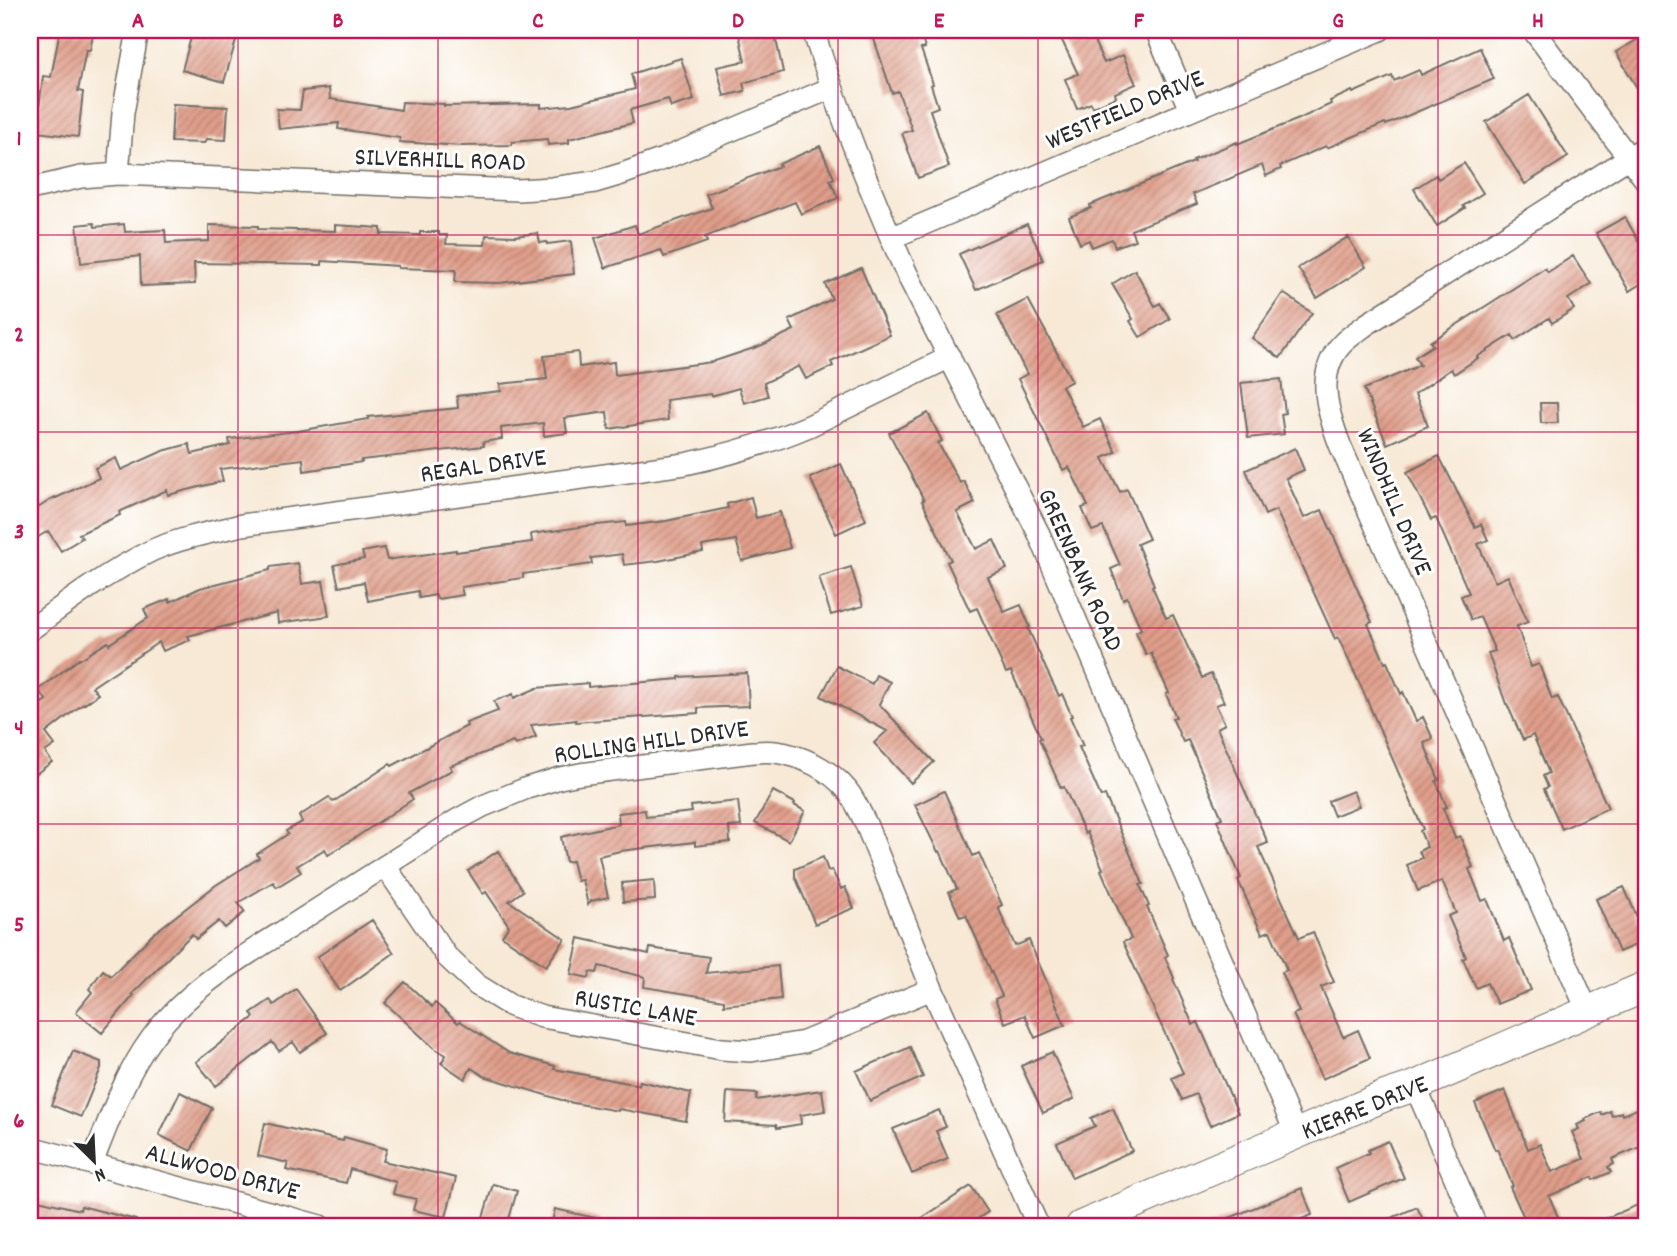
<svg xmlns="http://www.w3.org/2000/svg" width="1677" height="1256" font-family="Dekko,sans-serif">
  <defs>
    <pattern id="building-hatch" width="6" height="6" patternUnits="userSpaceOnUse" patternTransform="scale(1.75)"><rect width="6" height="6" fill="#e09e8a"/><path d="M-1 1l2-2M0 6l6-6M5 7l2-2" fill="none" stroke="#b68171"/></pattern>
  </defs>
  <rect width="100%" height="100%" fill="#fff"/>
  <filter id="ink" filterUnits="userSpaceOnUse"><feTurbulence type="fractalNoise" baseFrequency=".0143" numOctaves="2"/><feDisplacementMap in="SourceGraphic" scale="14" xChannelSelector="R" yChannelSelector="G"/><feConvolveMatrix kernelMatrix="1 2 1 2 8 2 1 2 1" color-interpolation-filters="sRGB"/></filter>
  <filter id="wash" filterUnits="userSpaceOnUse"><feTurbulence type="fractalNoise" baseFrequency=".00686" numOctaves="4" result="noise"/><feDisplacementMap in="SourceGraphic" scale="28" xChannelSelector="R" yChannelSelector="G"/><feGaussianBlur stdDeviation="1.57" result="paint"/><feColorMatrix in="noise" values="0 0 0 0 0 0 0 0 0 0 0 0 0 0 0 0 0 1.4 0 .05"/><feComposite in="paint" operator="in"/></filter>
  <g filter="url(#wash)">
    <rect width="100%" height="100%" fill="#f7e9d6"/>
    <g id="blocks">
      <path fill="url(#building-hatch)" d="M60 30H94L90 50H86L78 91 83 92 78 137 36 132 43 76 51 77Z
        M193 30H239L224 82 182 70Z
        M738 30H774L783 72 743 83 745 91 724 96 717 67 745 61Z
        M871 30H919L925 48 921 49 933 84 931 85 938 107 930 110 949 167 918 178 902 133 912 130 898 91 892 93Z
        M1057 30H1089L1104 63 1123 55 1136 84 1115 93 1116 97 1093 107 1091 103 1077 109 1065 79 1078 74Z
        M1647 34V105L1616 52Z
        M1480 48 1494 79 1386 125 1385 123 1327 148 1326 146 1280 166 1281 169 1266 176 1262 165 1193 194 1197 204 1131 230 1135 240 1115 247 1112 239 1092 247 1089 240 1080 244 1069 217 1091 208 1090 205 1194 162 1193 160 1237 142V144L1299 119 1331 104 1330 101 1352 91 1353 93 1392 76 1394 81 1419 70 1421 75Z
        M681 58 694 100 671 107 668 99 630 110 633 123 569 139V143L548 145 547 139 512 142V145L463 146 399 142 400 138 338 129 339 123 279 129 277 109 300 110 303 91 329 88 330 99 401 110 402 102 444 104V106L541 104V108L571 105 635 89 631 74Z
        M1529 95 1568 157 1525 184 1486 122Z
        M173 104 228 107 226 140 206 139 205 143 171 142Z
        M820 146 834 178 830 180 838 198 801 214 795 202 705 237 707 242 664 257 661 250 605 268 595 238 635 225 638 234 712 208 706 194 780 166 779 164Z
        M1464 163 1483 193 1463 206 1465 208 1437 226 1414 189 1436 175 1438 179Z
        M1625 217 1639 242 1647 238V280L1629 291 1596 233Z
        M94 223 95 227 124 224 125 232 165 230 166 243 209 241V225L258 226V229L335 231V225L381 228V234L420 235V232H439V235H447L446 244 485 245 486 235 515 236 538 233 540 243 547 242V244L571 241 574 274 499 283 455 282 456 270 398 268V266L322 261V265L194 263 195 284 141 286 140 256 81 263 77 225Z
        M1027 224 1043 260 976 290 959 254Z
        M1348 237 1366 267 1317 298 1298 268Z
        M1573 256 1591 284 1568 299 1574 309 1552 323 1549 318 1515 340 1512 335 1477 357 1478 358 1454 374 1451 369 1415 394 1428 426 1387 444 1364 389 1420 365 1415 357 1433 345 1430 342 1545 268 1548 272Z
        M861 268 890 335 831 362 833 366 806 379 799 366 764 383 768 396 744 403 739 388 711 396 710 394 666 400 668 420 609 429 607 412 565 418 567 433 544 436 543 423 501 428 502 439 483 442 484 446 361 460 362 462 304 471 303 459 220 469 223 481 168 495 167 490 119 512 120 515 79 534 82 538 61 551 48 531 30 542V513L55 497 56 498 99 478 95 468 116 458 121 470 163 451 189 444 192 454 230 445 229 439 298 431 368 419V417L458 408 457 396 501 391 500 384 547 379 544 356 578 352 579 367 614 362 615 375 712 362 760 346 794 330 789 320 832 299 825 284Z
        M1135 270 1155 306 1160 303 1170 319 1140 337 1130 321 1133 319 1112 284Z
        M1283 293 1312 313 1280 358 1252 338Z
        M1028 299 1072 381 1062 386 1083 427 1100 419 1116 452 1103 458 1120 492 1127 489 1149 539 1137 544 1154 585 1152 586 1166 618 1173 615 1202 678 1211 674 1224 702 1216 705 1225 724 1217 728 1268 843 1258 847 1299 938 1313 932 1334 982 1321 987 1343 1037 1358 1030 1370 1058 1322 1079 1293 1014 1299 1012 1282 972 1287 970 1270 931 1262 934 1238 880 1241 878 1217 820 1222 818 1188 740 1183 742 1172 718 1176 717 1166 694 1169 693 1151 653 1146 655 1136 632 1141 629 1127 597 1123 599 1111 569 1120 565 1103 527 1092 531 1082 508 1088 506 1069 467 1063 470 1018 379 1027 374 997 315Z
        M1281 379 1285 413 1281 414 1284 434 1248 438 1241 383Z
        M1540 403H1557L1558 423H1541Z
        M928 413 942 441 938 443 960 483 964 481 975 503 957 512 976 549 994 540 1007 569 988 577 1004 612 1021 605 1030 627 1028 628 1046 669 1059 696 1062 694 1072 716 1070 717 1083 746 1079 747 1101 797 1105 795 1143 884 1140 885 1149 906 1147 907 1168 955 1165 957 1174 978 1173 979 1193 1025 1198 1022 1238 1113 1210 1126 1196 1094 1182 1100 1172 1078 1183 1073 1123 942 1131 939 1101 870 1103 869 1087 832 1085 834 1064 787 1061 788 1039 739 1041 738 1011 671 1006 673 977 608 970 611 947 562 951 560 922 501 924 500 889 433Z
        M1295 448 1304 470 1286 478 1304 518 1322 510 1372 622 1368 624 1385 663 1387 662 1401 694 1403 692 1416 721 1423 717 1433 739 1424 743 1439 780 1436 781 1447 807 1443 808 1455 838 1460 836 1473 867 1469 869 1482 901 1487 899 1504 941 1509 938 1531 990 1497 1004 1487 983 1476 988 1463 959 1466 957 1448 916 1456 913 1442 881 1418 891 1407 865 1422 858 1419 851 1427 847 1420 831 1423 829 1363 691 1338 637 1335 639 1276 510 1265 515 1246 470Z
        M1439 456 1475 527 1481 524 1488 540 1478 544 1495 582 1508 576 1528 622 1517 626 1531 667 1539 664 1552 699 1558 697 1608 808 1562 829 1544 789 1548 787 1543 776 1549 773 1533 735 1523 740 1507 704H1506L1488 653 1495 651 1480 617 1471 620 1461 596 1469 593 1436 518 1431 520 1407 472Z
        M841 464 866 520 836 534 810 478Z
        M751 497 756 518 780 512 790 548 742 561 736 540 702 546 703 552 658 561 624 565 622 554 591 558 592 564 523 574V578L461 587 463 595 437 599 436 595 419 598 418 591 368 601 364 582 339 587 334 565 364 559 362 552 384 548 387 560 456 550V552L532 542 531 534 587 526 626 522V526L666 521 728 508 727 504Z
        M298 563 302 584 323 581 329 616 278 623 277 613 188 636 190 640 163 651 159 642 92 687 98 694 85 704 84 703 46 733 55 745 45 752 52 762 30 778V711L46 700 38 690 79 659V660L108 642 109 644 148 618 144 609 169 599 170 602 200 588 270 570V567Z
        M851 567 863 606 831 615 819 577Z
        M837 666 872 684 876 675 890 682 879 704 934 762 911 783 874 743 887 731 821 696Z
        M747 673 749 706 698 708V713L576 722V720L531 725 536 737 515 745 513 742 450 766 452 770 409 793 413 799 355 838 328 855 325 849 297 866 301 872 277 887 273 882 238 903 245 912 225 928 219 921 196 939 192 934 132 994 134 995 102 1033 76 1012 92 992 89 989 103 970 111 976 154 933 216 885 259 858 257 854 288 834 286 831 302 822 299 816 329 797 333 802 390 764 392 766 467 726 466 723 498 711 494 701 513 694 514 698 537 688 588 683V687L679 679V677Z
        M773 791 795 803 794 805 805 811 789 841 755 823Z
        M944 791 973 856 979 853 1002 905 998 907 1015 946 1029 940 1065 1025 1035 1038 1025 1015 1005 1023 995 999 1002 996 966 915 960 917 949 892 957 889 940 851 938 852 915 805Z
        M1353 791 1359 806 1334 816 1328 801Z
        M738 801 741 826 729 827 730 842 695 846V842L620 851 599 856 608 897 591 901 588 905 582 880 577 881 572 861 566 862 561 837 619 824 618 813 645 810 646 817 692 812 691 806Z
        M498 851 523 891 509 901 565 939 546 966 502 936 509 926 486 892 483 894 468 871Z
        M823 857 828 871 832 870 841 889 845 887 854 908 815 924 795 876V869Z
        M654 880 655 900 623 902 622 883Z
        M1624 887 1647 940 1619 952 1596 899Z
        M372 920 394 953 340 991 317 957Z
        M579 938 649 954 650 948 709 957 706 973 778 966 781 999 724 1005V1000L644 987 645 977 599 966 597 973 590 972 589 978 571 974Z
        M405 982 432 1007 435 1003 458 1023 460 1021 509 1053 555 1066 554 1069 639 1085 640 1081 691 1093 686 1121 619 1109 618 1111 568 1102 484 1076 471 1068 465 1079 441 1063 446 1055 434 1048 385 1003Z
        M296 989 327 1033 300 1052 293 1042 279 1051 272 1042 216 1086 196 1062 254 1017 251 1013 270 1000 274 1005Z
        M910 1047 923 1077 870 1101 856 1071Z
        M73 1051 101 1062V1068L81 1117 51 1105Z
        M1052 1052 1074 1099 1043 1113 1021 1066Z
        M822 1090 825 1111 800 1115 801 1124 777 1128 776 1125 725 1122 727 1092 757 1094 756 1100Z
        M1505 1090 1528 1149 1540 1144 1552 1172 1584 1159 1572 1132 1579 1129 1577 1125 1586 1121 1585 1119 1601 1112 1602 1115 1610 1111 1612 1116 1621 1112 1622 1115 1642 1107 1647 1119V1144L1612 1159 1614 1164 1608 1167 1611 1172 1593 1180 1592 1177 1549 1196 1562 1226H1528L1510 1187 1513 1186 1497 1149 1495 1150 1475 1103Z
        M180 1092 212 1108 191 1151 159 1135Z
        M1113 1108 1132 1151 1072 1178 1057 1143 1095 1126 1091 1118Z
        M939 1110 946 1127 936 1131 948 1159 912 1174 893 1129Z
        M265 1123 343 1141 344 1137 387 1149 383 1161 456 1178 446 1217 413 1210 416 1199 393 1194 396 1182 350 1169 346 1183 286 1170 288 1163 258 1156Z
        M1388 1141 1404 1178 1349 1202 1335 1168 1369 1153 1368 1150Z
        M493 1184 517 1191 507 1226H500L482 1221Z
        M971 1186 988 1212 967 1226H910Z
        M1302 1188 1312 1215 1284 1226H1210Z
        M30 1198 80 1210 81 1206 136 1220 135 1226H30Z
        M1640 1204 1647 1226H1587Z
        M1417 1207 1426 1226H1373Z
        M555 1209 600 1219V1226H551Z"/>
    </g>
  </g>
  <g filter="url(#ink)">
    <use href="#blocks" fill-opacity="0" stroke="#726e67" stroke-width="2"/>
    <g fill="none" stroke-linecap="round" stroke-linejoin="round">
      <g stroke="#726e67" stroke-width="24">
        <path id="street" d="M813 30C839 113 871 194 907 274L1039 534 1296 1134
          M1156 30 1190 110
          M1533 30 1647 182
          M118 174 123 113 138 30
          M30 189 81 177 118 174 518 190 552 188 595 182 622 174 666 158 831 88
          M891 238 1380 30
          M30 630C69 601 109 571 153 550 181 538 212 532 242 525L685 464C728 455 769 443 809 426L950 357
          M385 866 447 957 477 985 511 1006 542 1017 722 1049 751 1051 804 1042 932 989
          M1588 1012 1340 445C1328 413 1315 374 1341 345 1348 337 1358 331 1367 324L1647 146
          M1415 1086 1476 1226
          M30 1147 320 1226
          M92 1163C109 1121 124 1076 151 1039 187 988 245 956 296 923 350 889 403 854 457 820L483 806 527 788 560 778 580 774 753 752C760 752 768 751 775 752 801 755 831 770 847 790 855 800 860 812 866 824L932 989 1038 1226"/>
      </g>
      <g stroke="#726e67" stroke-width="32">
        <path id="secondary" d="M1081 1226 1385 1096 1415 1086 1647 986"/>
      </g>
      <use href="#street" stroke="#fff" stroke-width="21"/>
      <use href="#secondary" stroke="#fff" stroke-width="30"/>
    </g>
  </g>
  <path fill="none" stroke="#c2185b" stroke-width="2" stroke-opacity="0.55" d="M238 30V1226M438 30V1226M638 30V1226M838 30V1226M1038 30V1226M1238 30V1226M1438 30V1226M30 235H1647M30 432H1647M30 628H1647M30 824H1647M30 1021H1647"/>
  <g text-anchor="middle" stroke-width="6" stroke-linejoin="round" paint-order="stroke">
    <g font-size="26" fill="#2b2b2b" stroke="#fff">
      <text transform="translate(1124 108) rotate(-23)" y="9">WESTFIELD DRIVE</text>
      <text transform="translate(440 158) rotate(2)" y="9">SILVERHILL ROAD</text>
      <text transform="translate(483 464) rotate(-8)" y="9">REGAL DRIVE</text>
      <text transform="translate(1396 501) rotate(67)" y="9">WINDHILL DRIVE</text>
      <text transform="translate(1082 569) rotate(66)" y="9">GREENBANK ROAD</text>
      <text transform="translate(651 740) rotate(-8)" y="9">ROLLING HILL DRIVE</text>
      <text transform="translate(636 1006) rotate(10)" y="9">RUSTIC LANE</text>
      <text transform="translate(1364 1106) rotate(-22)" y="9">KIERRE DRIVE</text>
      <text transform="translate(223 1170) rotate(15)" y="9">ALLWOOD DRIVE</text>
    </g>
  </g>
  <rect width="1677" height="1256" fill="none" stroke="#fff" stroke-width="77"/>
  <g transform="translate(94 1161) rotate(156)" stroke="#ffffff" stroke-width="5" paint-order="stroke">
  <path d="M0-5L12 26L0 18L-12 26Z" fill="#2b2b2b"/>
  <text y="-10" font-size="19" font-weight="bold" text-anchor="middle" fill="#2b2b2b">N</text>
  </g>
  <rect x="38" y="38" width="1600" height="1180" fill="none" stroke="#c2185b" stroke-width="2.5"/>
  <g font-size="23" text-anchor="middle" font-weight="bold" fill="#c2185b">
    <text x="138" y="27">A</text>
    <text x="338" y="27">B</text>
    <text x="538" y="27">C</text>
    <text x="738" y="27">D</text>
    <text x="939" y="27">E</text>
    <text x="1139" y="27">F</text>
    <text x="1338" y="27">G</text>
    <text x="1538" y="27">H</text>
    <text x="19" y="145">1</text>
    <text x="19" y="341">2</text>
    <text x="19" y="538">3</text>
    <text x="19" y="734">4</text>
    <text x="19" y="931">5</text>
    <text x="19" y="1127">6</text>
  </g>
</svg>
